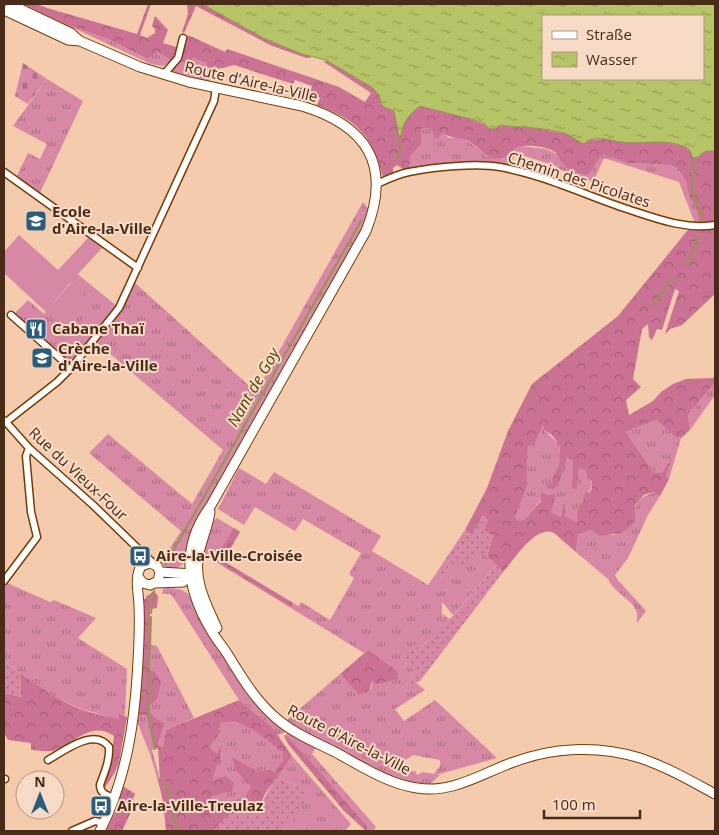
<svg xmlns="http://www.w3.org/2000/svg" width="719" height="835" font-family="'Open Sans',sans-serif">
  <defs>
    <pattern id="grass-tufts" width="24" height="20" patternUnits="userSpaceOnUse" patternTransform="scale(1.25)"><rect width="24" height="20" fill="#d688a4"/><path d="M3 7l-1-3M5 7V3M7 7l1-3M15 17l-1-3M17 17v-4M19 17l1-3" fill="none" stroke="#b06f85"/></pattern>
    <pattern id="forest-crowns" width="20" height="18" patternUnits="userSpaceOnUse" patternTransform="scale(1.25)"><rect width="20" height="18" fill="#cb7193"/><path d="M2 6a3 3 0 1 1 6 0M12 15a3 3 0 1 1 6 0" fill="none" stroke="#a75d77"/></pattern>
    <pattern id="cemetery-stones" width="16" height="16" patternUnits="userSpaceOnUse" patternTransform="scale(1.25)"><rect width="16" height="16" fill="#d688a4"/><path d="M2 7V4a2 2 0 0 1 4 0v3zM10 15v-3a2 2 0 0 1 4 0v3z" fill="#b06f85"/></pattern>
    <pattern id="garden-dots" width="8" height="8" patternUnits="userSpaceOnUse" patternTransform="scale(1.25)"><rect width="8" height="8" fill="#d688a4"/><path d="M2 2h.1M6 6h.1" fill="none" stroke="#b06f85" stroke-width="1.8" stroke-linecap="round"/></pattern>
    <pattern id="water-ripples" width="26" height="14" patternUnits="userSpaceOnUse" patternTransform="scale(1.25)"><rect width="26" height="14" fill="#b5c466"/><path d="M2 4q2-2 4 0t4 0M15 11q2-2 4 0t4 0" fill="none" stroke="#959f53"/></pattern>
  </defs>
  <rect width="100%" height="100%" fill="#f5cbad"/>
  <path fill="url(#grass-tufts)" fill-rule="evenodd" d="M67 25 108 39 146 59 158 52 172 60 163 66 151 64Z
    M193 58 206 63 209 69 210 81 173 72 178 61Z
    M47 79 83 101 39 195 16 178 28 153 40 159 47 144 13 126Z
    M427 128 433 132 442 133 449 138H461L471 143 487 156 497 159H503L513 152 516 148 521 146 546 149 560 156 561 161 588 175 600 158 604 155 628 163 670 165 678 169 687 183C685 198 702 209 699 224L696 226 679 182 604 158 593 182 559 169 556 166 515 153 510 167 409 170 411 156 421 144V129Z
    M363 202 369 210 362 229 214 491 205 508 183 564 176 569 167 568 161 562 181 531 89 453 108 434 192 504 223 450 95 341 134 282 256 392Z
    M80 276 118 307 74 360 66 362 30 330 31 328 14 314 28 300 44 314 71 283 74 284Z
    M715 383V395L690 430 688 417 690 412Z
    M656 420 675 437 681 438 669 479 666 476 671 460 662 473H654L626 432Z
    M543 425 544 430 560 445 559 466 553 475 552 482 559 484 566 458 573 461 577 489 579 469 586 470C598 491 589 486 583 503 580 510 579 517 577 524L565 516 563 505 561 517 551 512 548 495 540 491 541 500 525 519 519 521 515 517 528 484 527 478 528 446 534 445Z
    M239 468 266 484 274 472 381 536 372 551 428 585 435 575 441 579 450 564H457L479 551 487 556 496 565 453 615 442 602V621L443 614 450 619 434 639 431 637 420 650 400 657 415 671 408 683 401 689 416 683 425 690 395 709 404 721 435 700 497 758 436 775H440L430 784 413 782 388 774 302 731 287 720 340 674 359 695 371 689 372 681 376 685 397 679 368 650 364 653 203 554 213 521 217 518 240 532 223 561 298 606 301 602 330 620 354 578 349 574 361 553 303 519 295 531 255 507 244 525 218 509ZM413 755 440 760V766L434 774 423 772 417 775 415 771 407 772 404 769 406 764 404 761Z
    M653 492 660 496 648 515 628 558 615 575 617 579 646 611 637 623V613L633 605 613 587 608 579 576 552 578 535 591 530C614 538 617 537 635 521 634 500 637 501 653 492Z
    M5 582 50 602 54 600 96 618 78 638 127 669 125 715 118 714 120 721C104 714 87 712 72 705 47 694 26 677 4 661Z
    M167 587 182 590 188 594 206 627 286 730 284 733 277 735 272 727 239 700 173 597 170 594H162L163 589Z
    M151 645 157 646 194 718 166 730 163 747H159L158 744 165 723 154 719 150 711Z
    M138 715 143 716H148L155 749 152 750 160 779 157 777 150 754 138 724Z
    M227 721 247 726C251 730 256 731 261 734 269 739 273 748 283 751V760L274 772 269 769 258 772 236 771 251 787 246 794V799L242 801 240 798 212 808 211 797 232 791 213 782 217 764 222 759V747L217 753 209 747 218 736 221 723Z
    M288 732 316 747 312 754 376 827 373 831H366L368 827C340 796 315 764 286 735Z
    M292 756 351 824 345 831H287L284 829 289 825 307 792 277 776Z"/>
  <path fill="url(#forest-crowns)" fill-rule="evenodd" d="M23 4H37L47 8 137 34 148 4H151L140 35 147 38 155 33V29L152 26 155 16 168 30 163 43 183 49 188 35 225 52 227 49 339 87 365 102 371 93 324 62 326 60 373 88 379 95 381 104 384 107 394 111 401 135C402 123 409 114 420 106L470 119 487 125 530 127 563 133 588 140 606 139 621 142H662L683 145 698 157 706 151H715V200L714 206 715 207V294L682 325 670 329 665 334 679 291 675 289 662 330 657 329 652 340 649 337 648 324 642 329 633 379 641 387 626 400 629 415 653 401 661 392 673 384 686 379 713 378 715 375V383L690 412 688 417 690 430 681 438 675 437 656 420 626 432 654 473H662L672 458 666 476 669 479 660 496 653 492 644 495 635 505V521L631 526 621 533 601 536 591 530 578 535 576 552 554 533C536 524 514 560 503 572L487 556 493 536 484 531 483 515 472 535 465 530 487 488 508 431 532 384 618 316 687 231 699 224C701 209 685 198 687 183L678 169 670 165 628 163 604 155 600 158 588 175C581 174 569 171 564 165 556 156 560 152 545 148 538 146 521 144 515 149 510 153 507 158 500 159 487 160 480 148 470 142 461 137 451 139 442 133L439 138 434 137 433 132 427 128 421 129V144L411 156 409 170 403 169 397 165 393 168V174L383 177C371 134 358 121 317 105L320 98 310 93 312 86 295 80 293 84 234 65 223 68 209 69 206 63 193 58 190 64 169 59 158 52 147 59 108 39 67 25ZM543 425 544 430 552 435 560 446 559 466 553 475 552 482 546 484 547 488 554 489 559 484 567 458 573 461 572 488 577 489 579 469 586 470 588 479 592 481V489L589 493H585L583 502 578 507 577 523 565 516V504H563L561 517 551 512 556 495H548L540 491 541 501 525 519 519 521 515 517 528 484 527 478 528 446 534 445Z
    M187 4H202L265 38 302 54 309 55 311 58H306L270 45 196 6 184 33 182 32 188 14Z
    M234 528 240 532 223 561 293 603 291 607 215 560 218 554 221 555 223 551 221 549Z
    M154 591 158 596 157 608 150 609V670L155 672 161 683 157 699 150 705C149 716 155 719 165 723L158 744 159 747H163L166 730 239 700 272 727 292 756 265 794 258 809 246 799V794L251 787 236 771 232 757 258 772 270 769 274 772 283 760V751H280C266 739 240 716 221 723L218 736 209 747 217 753 222 745 221 764 217 765 213 781 225 776 234 783 232 791 211 797 212 808 240 798 242 801 213 831H166L163 801 157 777 160 779 158 748 155 749 148 716 138 715 144 600 147 596Z
    M368 650 397 671 398 679 376 685 372 681 369 691 359 695 340 674Z
    M20 673C42 688 63 704 89 712 99 715 109 716 119 720L118 713 127 717 119 762 115 772 103 791 102 786 111 761 114 736C90 719 73 746 51 751 45 752 37 750 31 750V743L8 740 4 733V697L5 693 21 697Z
    M286 735C315 764 340 796 368 827L366 831 344 811 288 744 284 736Z
    M123 786 135 794 128 810 131 812 122 831H106L115 813Z"/>
  <path fill="url(#cemetery-stones)" d="M23 63 47 79 28 104 15 96Z"/>
  <path fill="url(#garden-dots)" d="M483 515 489 518 484 531 493 536 487 556 479 552 465 570 457 564H450L441 579 435 575 465 530 472 534Z
    M496 565 503 572 420 681 400 690 408 683 415 671 400 657 413 644 420 650 431 637 434 638Z
    M4 661 20 673 21 697 5 693 4 697Z
    M277 776 307 792C305 805 295 821 284 829L287 831H213L242 801 246 799 258 809Z"/>
  <path fill="#d688a4" d="M19 235 58 270 89 237 102 248 78 274 80 276 74 284 70 283 46 312 4 273V252Z
    M78 289 88 299 89 303 66 328H63L52 318V315L75 290Z
    M91 310 100 319 83 337 74 329Z"/>
  <path fill="url(#water-ripples)" stroke="#94964e" fill-rule="evenodd" d="M202 4H715V151H706L698 157 693 158 689 149C668 137 644 145 621 142 611 141 600 136 590 140 587 141 586 142 584 144 576 141 572 135 564 133 543 127 521 128 500 125L495 129H490L482 122 420 106C409 114 402 123 401 136H399L394 111 384 107 381 104 379 95 373 88 326 60 302 54 265 39ZM543 16H703V79H543Z"/>
  <g fill="none" stroke-linecap="round" stroke-linejoin="round">
    <path stroke="#94964e" stroke-width="2" d="M693 158 692 191 702 216V221
      M395 161 400 150 399 136
      M687 266 699 236
      M653 305 672 279
      M165 565 361 221
      M151 613 154 591
      M151 617 148 716 155 749
      M165 780 177 831"/>
    <g stroke="#773c00" stroke-width="9">
      <path id="street" d="M163 75 178 58 183 38
        M4 172 138 268
        M377 184C388 179 398 174 409 172 434 167 476 163 500 167 544 175 585 195 627 209 655 218 685 230 715 225
        M11 315 71 368
        M5 421 29 448 93 505 153 563
        M6 422 57 382 71 368 119 308 214 101 216 88
        M4 581 37 537 31 512 26 456 29 448
        M48 760C64 751 94 727 109 747 110 761 104 773 100 785 100 794 107 795 115 798
        M4 779H5
        M72 831 95 821 104 823"/>
    </g>
    <g stroke="#773c00" stroke-width="11">
      <path id="secondary" d="M10 4 71 33 80 41 140 67 189 82 302 106C368 126 392 166 366 231L210 507C180 547 187 590 211 630 216 639 223 647 228 655 242 678 256 701 276 718 293 733 315 742 335 752 361 766 388 784 417 788 451 794 481 774 511 763 552 747 598 745 640 758 667 767 691 781 715 794
        M4 10 68 40 80 41
        M210 512C208 526 202 539 199 553 193 580 206 604 217 628
        M160 572 194 574
        M156 583 183 582 190 575
        M100 831C127 778 135 720 138 661 139 643 140 625 139 607 139 594 134 578 141 566L150 563 157 566 160 572 158 581 150 585 143 583 138 577"/>
    </g>
    <use href="#street" stroke="#fff" stroke-width="6"/>
    <use href="#secondary" stroke="#fff" stroke-width="9"/>
  </g>
  <defs>
    <g id="school-square" transform="scale(1.125)"><rect x="-9" y="-9" width="18" height="18" rx="4" fill="#2a5d7a" stroke="#f8dbc7"/><path d="M0-5L7-2L0 1L-7-2ZM-4 1L0 2.5L4 1V4Q0 6-4 4Z" fill="#fff"/></g>
    <g id="restaurant-square" transform="scale(1.125)"><rect x="-9" y="-9" width="18" height="18" rx="4" fill="#2a5d7a" stroke="#f8dbc7"/><path d="M-5-6h1v4h1v-4h1v4h1v-4h1v5L-1.5 .5V6h-2V.5L-5-1ZM5-6V6H3V1.5H1.5Q1.5-4 5-6Z" fill="#fff"/></g>
    <g id="bus-square" transform="scale(1.125)"><rect x="-9" y="-9" width="18" height="18" rx="4" fill="#2a5d7a" stroke="#f8dbc7"/><path d="M-5-6H5V4H4V6H2V4H-2V6H-4V4H-5ZM-3.5-4V0h7V-4ZM-3.5 1.2v1.5H-2V1.2ZM2 1.2v1.5H3.5V1.2Z" fill="#fff"/></g>
  </defs>
  <g fill-rule="evenodd">
    <use href="#school-square" x="36" y="221"/>
    <use href="#restaurant-square" x="36" y="329"/>
    <use href="#school-square" x="42" y="358"/>
    <use href="#bus-square" x="140" y="556"/>
    <use href="#bus-square" x="101" y="806"/>
  </g>
  <g text-anchor="middle" stroke-width="4" stroke-linejoin="round" paint-order="stroke">
    <g font-size="15" fill="#482c17" stroke="#f8dbc7">
      <text transform="translate(251 82) rotate(13)" y="5">Route d'Aire-la-Ville</text>
      <text transform="translate(579 180) rotate(18)" y="5">Chemin des Picolates</text>
      <text transform="translate(78 474) rotate(43)" y="5">Rue du Vieux-Four</text>
      <text transform="translate(349 740) rotate(27)" y="5">Route d'Aire-la-Ville</text>
    </g>
    <g font-size="15" font-weight="bold" fill="#482c17" stroke="#f8dbc7" text-anchor="start">
      <text x="52" y="217">Ecole<tspan x="52" dy="17">d'Aire-la-Ville</tspan></text>
      <text x="52" y="334">Cabane Thaï</text>
      <text x="58" y="354">Crèche<tspan x="58" dy="17">d'Aire-la-Ville</tspan></text>
      <text x="156" y="561">Aire-la-Ville-Croisée</text>
      <text x="117" y="811">Aire-la-Ville-Treulaz</text>
    </g>
    <g font-size="16" font-style="italic" fill="#454d03" stroke="#f8dbc7">
      <text transform="translate(253 387) rotate(-60)" y="6">Nant de Goy</text>
    </g>
  </g>
  <rect width="719" height="835" fill="none" stroke="#482c17" stroke-width="10"/>
  <rect x="542" y="15" width="162" height="65" fill="#f8dbc7" stroke="#b29581"/>
  <rect x="552" y="31" width="25" height="8" fill="#ffffff" stroke="#b29581"/>
  <text x="586" y="40" font-size="15" fill="#482c17">Straße</text>
  <rect x="552" y="52" width="25" height="15" fill="url(#water-ripples)" stroke="#b29581"/>
  <text x="586" y="65" font-size="15" fill="#482c17">Wasser</text>
  <g transform="translate(40 795)"><circle r="24" fill="#f8dbc7" stroke="#b29581"/>
  <path d="M0-4L9 19L0 12L-9 19Z" fill="#2a5d7a"/>
  <text y="-8" font-size="14" font-weight="bold" text-anchor="middle" fill="#482c17">N</text>
  </g>
  <path d="M544 810v8h96v-8" fill="none" stroke="#482c17" stroke-width="2.5"/>
  <text x="552" y="810" font-size="15" fill="#482c17" stroke="#f8dbc7" stroke-width="4" paint-order="stroke">100 m</text>
</svg>
